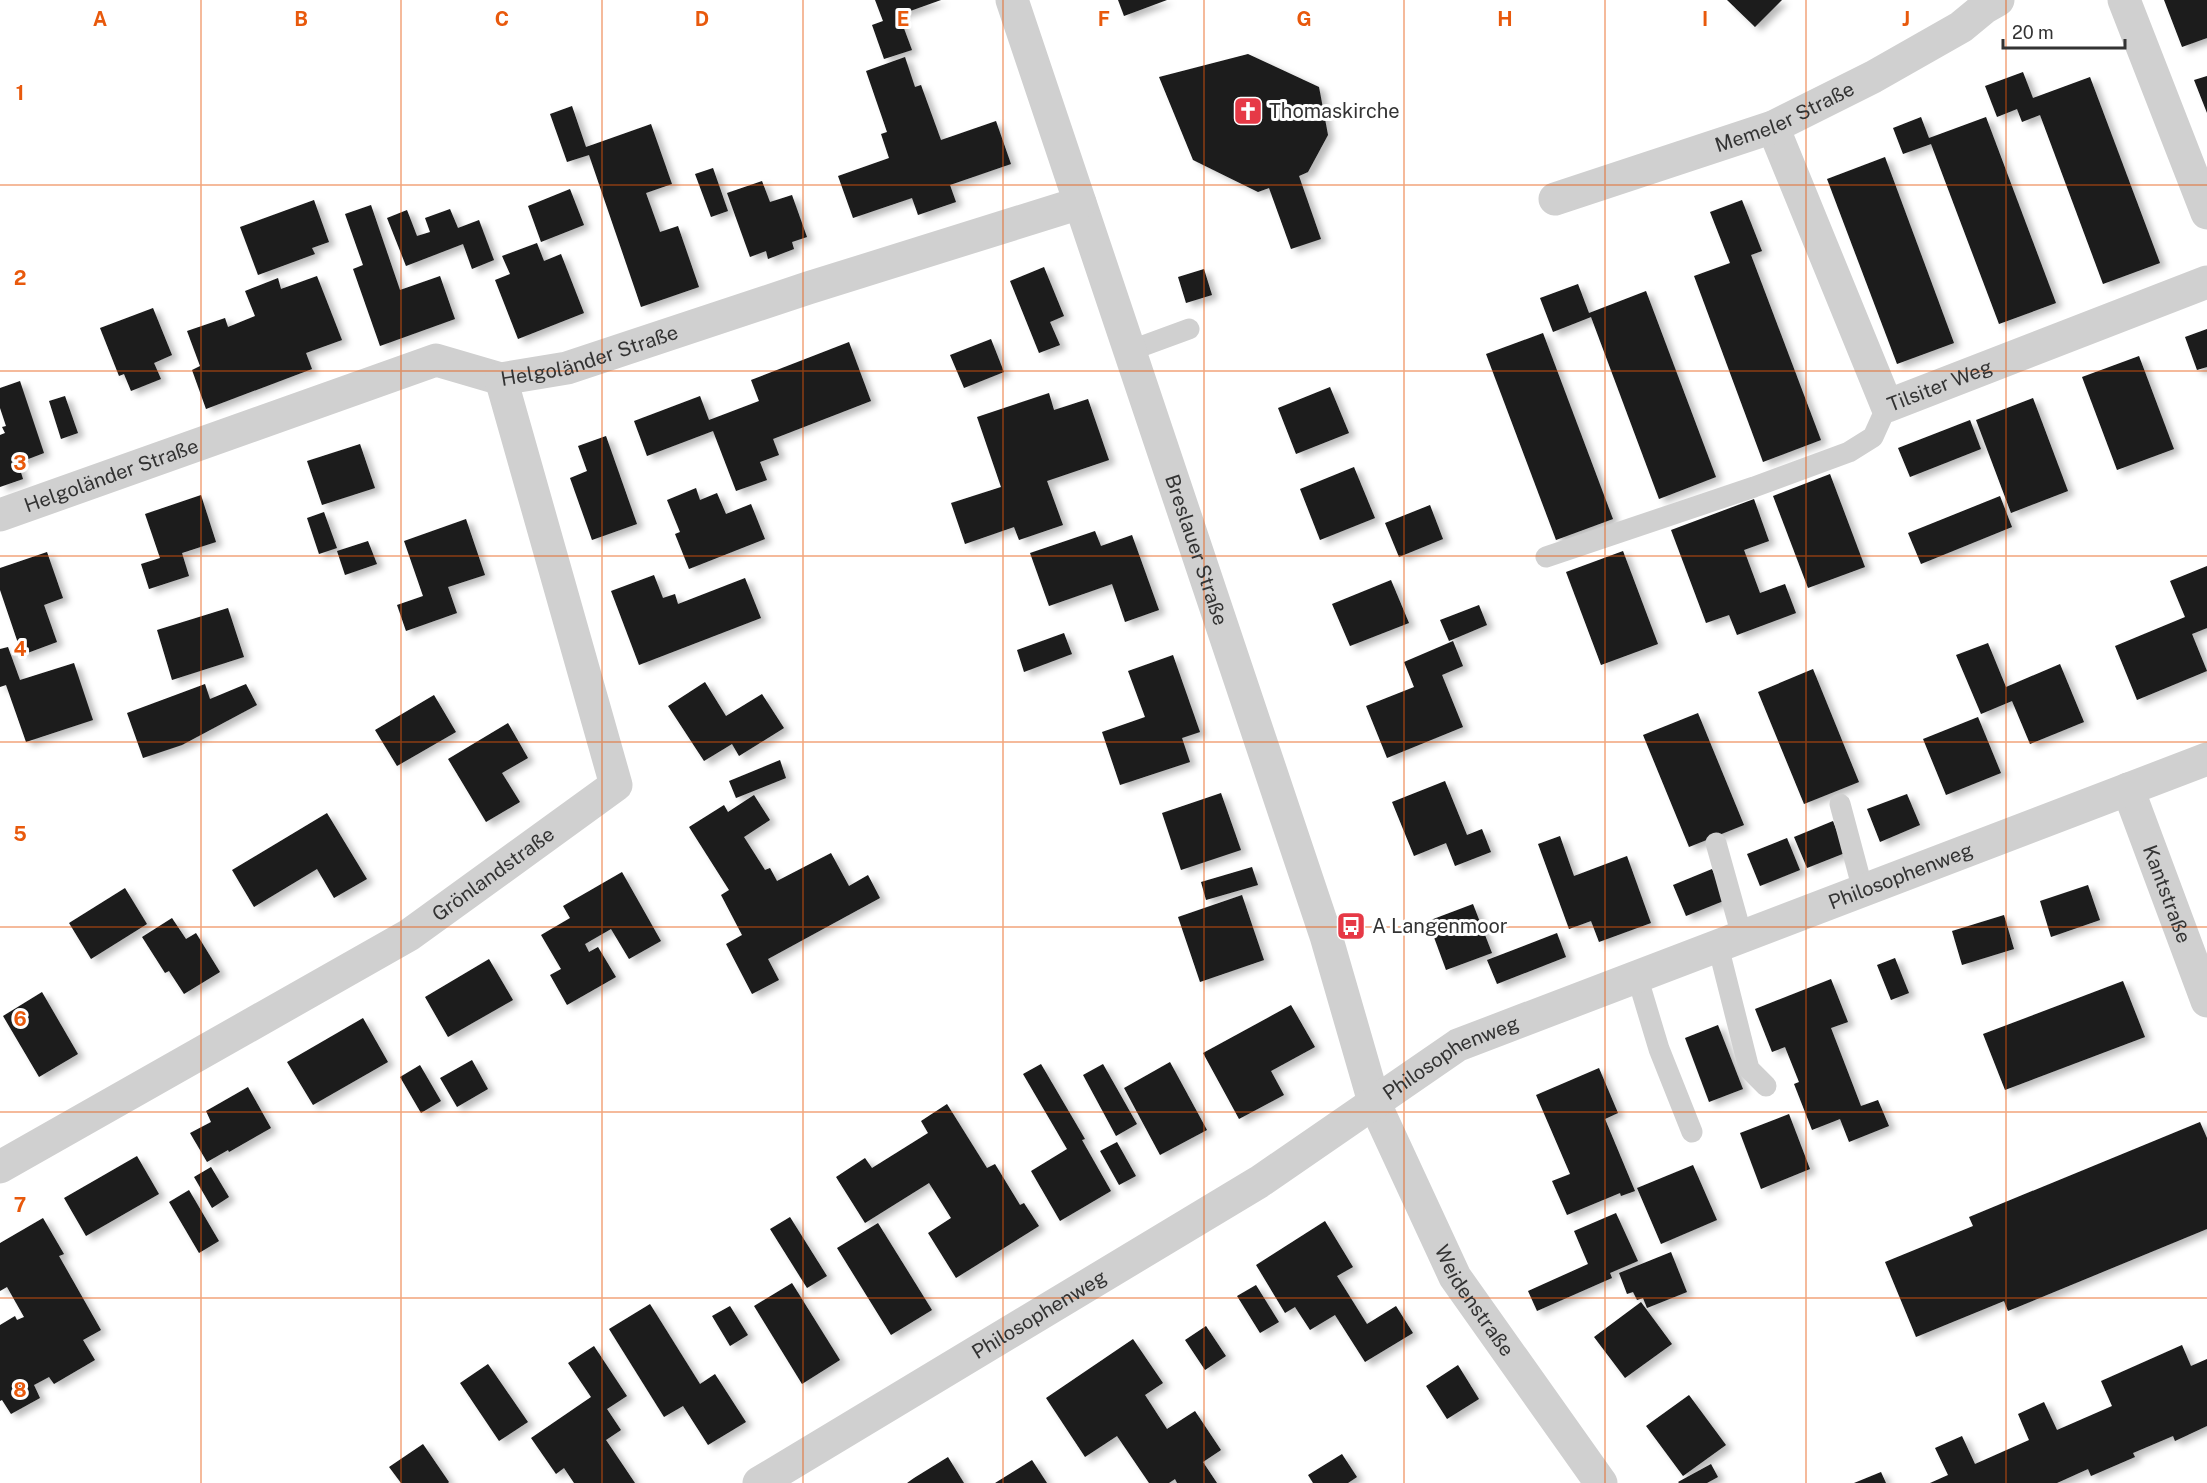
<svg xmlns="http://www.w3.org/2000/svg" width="2207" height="1483" font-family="'Public Sans',sans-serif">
  <defs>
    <filter id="shadow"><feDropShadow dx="6" dy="4" stdDeviation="3" flood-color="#0004"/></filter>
  </defs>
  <rect width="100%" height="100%" fill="#fff"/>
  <path fill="#1a1a1a" filter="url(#shadow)" d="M875 0H941L899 15 912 50 884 59 872 25 883 21Z
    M1118 0H1167L1124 16Z
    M1727 0H1782L1755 27Z
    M2164 0H2207V38L2182 47Z
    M1248 54 1319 87 1328 135 1308 172 1299 176 1321 239 1291 249 1269 188 1258 192 1193 160 1159 77Z
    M905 57 915 87 921 85 941 140 996 121 1011 164 950 185 956 202 918 215 912 198 853 218 838 176 889 158 881 134 887 132 866 71Z
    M2023 72 2033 98 2090 77 2160 263 2103 284 2040 115 2022 122 2017 109 1997 117 1985 86Z
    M2207 76V113L2194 80Z
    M572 106 586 147 651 124 672 184 646 193 660 232 678 226 699 287 641 307 589 155 567 162 550 114Z
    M1921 117 1929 138 1986 117 2056 303 1999 324 1931 144 1903 154 1893 128Z
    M1885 157 1954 343 1897 364 1827 179Z
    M713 168 728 211 711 217 695 174Z
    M762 181 770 202 792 195 807 237 792 242 794 249 768 259 766 251 750 257 727 193Z
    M570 189 584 225 541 242 528 206Z
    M314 200 329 242 312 248 315 254 258 275 240 227Z
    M1742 200 1762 251 1751 255 1821 440 1763 462 1694 276 1730 263 1710 212Z
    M371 205 400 290 440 276 455 319 380 346 353 269 363 265 345 214Z
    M450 209 458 228 479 220 494 260 472 269 463 244 406 266 387 218 407 210 417 236 430 232 425 218Z
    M537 243 544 261 561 254 584 313 518 339 495 280 510 274 502 256Z
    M1044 267 1064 316 1050 322 1060 345 1039 353 1010 281Z
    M1204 269 1212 295 1186 303 1178 277Z
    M317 276 342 340 306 353 312 369 206 409 192 370 200 366 187 331 225 318 228 327 255 316 245 291 278 278 281 289Z
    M1578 284 1589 313 1646 291 1716 477 1659 499 1591 317 1553 332 1540 298Z
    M153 308 172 355 154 363 161 379 131 391 124 374 119 376 100 328Z
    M2207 329V367L2197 370 2185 337Z
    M1543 333 1613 519 1556 540 1486 354Z
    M991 339 1004 372 964 388 950 355Z
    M849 342 871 401 773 439 779 455 760 462 767 480 736 491 713 431 647 456 634 421 700 396 709 420 759 401 751 380Z
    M2139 356 2174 449 2117 470 2082 377Z
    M20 381 44 453 18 463 23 479 0 487V435L5 433 2 427 6 426 0 408V388Z
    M1330 387 1349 433 1296 454 1278 408Z
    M1049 393 1054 410 1088 399 1109 460 1047 481 1063 525 1019 540 1014 527 965 544 951 503 1001 487 977 417Z
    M65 396 78 433 61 439 49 401Z
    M2033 398 2068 491 2011 513 1976 420Z
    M1970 420 1981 449 1910 477 1898 448Z
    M606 436 637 524 592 540 570 478 587 471 578 446Z
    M360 444 375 488 322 505 307 461Z
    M1354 467 1375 518 1320 540 1300 489Z
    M1830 474 1865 567 1808 588 1773 496Z
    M696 488 700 500 717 493 726 514 751 504 765 539 689 569 675 534 680 532 667 500Z
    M201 495 216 542 182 553 189 576 149 589 141 564 160 558 145 514Z
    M2000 496 2012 527 1921 564 1908 533Z
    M1754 499 1769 541 1744 550 1760 593 1785 584 1796 613 1737 635 1729 615 1706 623 1671 530Z
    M1430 505 1443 539 1399 557 1385 523Z
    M324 512 337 548 319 554 307 518Z
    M466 519 485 575 448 587 457 613 406 631 397 605 423 596 404 541Z
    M1095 531 1101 546 1132 535 1159 610 1125 622 1112 584 1049 606 1030 553Z
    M368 541 377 564 345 575 337 551Z
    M1623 551 1658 644 1601 665 1566 572Z
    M47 552 63 598 44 605 57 642 22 655 0 590V568Z
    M2207 566V628L2192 634 2207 671 2137 700 2115 646 2185 617 2170 581Z
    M654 575 663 598 675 594 678 604 745 578 761 618 639 665 611 591Z
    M1391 580 1409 623 1350 646 1332 604Z
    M1479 605 1487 625 1449 641 1440 620Z
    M228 608 244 657 172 680 157 630Z
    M1064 633 1072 654 1024 672 1017 650Z
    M1453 641 1463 666 1442 675 1463 727 1387 758 1366 706 1414 687 1404 662Z
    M1988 643 2006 687 2060 664 2084 722 2030 744 2012 701 1981 714 1956 655Z
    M8 647 20 680 74 663 93 720 26 742 6 685 0 687V649Z
    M1173 655 1200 732 1182 738 1190 762 1120 785 1102 732 1145 717 1128 671Z
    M1813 669 1859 782 1804 804 1758 692Z
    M705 682 726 716 762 694 784 728 739 756 732 744 704 761 668 706Z
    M205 684 210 699 246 684 257 705 182 745 143 758 127 713Z
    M434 695 456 732 397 766 375 730Z
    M1698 713 1744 825 1689 847 1643 735Z
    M1978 717 2001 773 1946 795 1923 739Z
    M508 723 528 758 502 773 520 802 486 822 448 759Z
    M780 760 786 778 736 798 729 781Z
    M1445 781 1467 835 1482 829 1491 852 1455 866 1446 843 1414 856 1392 802Z
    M1221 793 1241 850 1181 870 1162 813Z
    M1907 794 1920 825 1880 842 1867 809Z
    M754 795 770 820 744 837 765 870 770 868 777 881 831 853 849 886 868 875 880 898 768 959 779 980 752 994 726 944 742 935 721 895 729 890 689 827 724 805 728 812Z
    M327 813 367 879 334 898 317 869 254 907 232 870Z
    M1833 821 1845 853 1807 868 1794 837Z
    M1560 836 1574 876 1627 856 1651 923 1599 942 1591 921 1569 929 1538 844Z
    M1787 838 1800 870 1760 886 1747 854Z
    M1252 867 1258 885 1206 900 1201 882Z
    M1712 869 1726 900 1686 916 1673 885Z
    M622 872 661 941 629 959 611 929 585 944 589 952 598 947 616 977 567 1005 550 975 561 969 541 935 570 918 563 906Z
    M2088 885 2100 920 2051 937 2040 901Z
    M125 888 147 924 91 959 69 923Z
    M1242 895 1264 960 1200 982 1178 917Z
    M1473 904 1492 953 1446 970 1428 921Z
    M2004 915 2014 949 1962 965 1952 931Z
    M172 918 186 939 196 933 220 972 184 994 169 971 165 973 142 937Z
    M1557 933 1566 957 1497 984 1487 960Z
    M1895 958 1909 993 1891 1000 1877 965Z
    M489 959 513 1000 448 1037 425 997Z
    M1831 979 1848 1022 1831 1028 1861 1106 1878 1100 1889 1126 1849 1142 1840 1119 1812 1130 1794 1084 1799 1082 1785 1047 1772 1052 1755 1009Z
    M2123 981 2145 1037 2005 1090 1983 1034Z
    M42 992 78 1054 39 1077 3 1016Z
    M1291 1005 1315 1047 1271 1071 1284 1095 1239 1119 1203 1053Z
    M363 1018 388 1062 313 1105 287 1062Z
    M1718 1025 1743 1089 1709 1102 1685 1038Z
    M472 1060 488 1089 457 1107 440 1078Z
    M1170 1062 1207 1130 1160 1155 1124 1088Z
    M1041 1064 1085 1139 1082 1140 1111 1191 1060 1221 1031 1171 1067 1149 1023 1074Z
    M1103 1064 1137 1124 1116 1136 1083 1075Z
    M420 1065 441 1101 421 1113 400 1077Z
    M1599 1068 1618 1113 1605 1119 1635 1191 1621 1196 1620 1193 1567 1215 1552 1181 1570 1174 1536 1095Z
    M248 1087 271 1128 229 1152 228 1150 207 1162 190 1133 211 1122 206 1111Z
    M947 1104 987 1168 995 1164 1020 1205 1024 1203 1039 1226 956 1278 928 1233 951 1218 929 1183 865 1223 836 1177 865 1158 872 1168 928 1133 921 1121Z
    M1789 1114 1810 1169 1761 1189 1740 1133Z
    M2200 1122 2207 1138V1229L2008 1311 2004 1301 1916 1337 1885 1262 1973 1226 1969 1217Z
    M1117 1142 1136 1176 1119 1185 1100 1151Z
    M137 1156 159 1194 86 1236 64 1198Z
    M1693 1165 1717 1220 1661 1244 1637 1188Z
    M211 1167 229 1197 212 1208 194 1177Z
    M189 1190 219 1241 199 1253 169 1202Z
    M1616 1213 1638 1261 1610 1273 1612 1278 1537 1311 1528 1291 1588 1264 1574 1231Z
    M790 1217 827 1276 807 1288 770 1229Z
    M43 1218 64 1254 59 1256 101 1330 83 1340 95 1360 54 1384 49 1377 34 1385 40 1398 11 1414 2 1400 0 1401V1325L15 1316 17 1320 24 1317 7 1287 0 1291V1243Z
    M1325 1221 1353 1267 1337 1276 1367 1324 1396 1306 1413 1333 1365 1362 1335 1315 1310 1330 1295 1307 1285 1313 1256 1265Z
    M878 1223 932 1310 891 1335 837 1248Z
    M1671 1252 1687 1292 1647 1308 1643 1298 1637 1300 1633 1292 1627 1294 1619 1273Z
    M792 1283 840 1360 802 1384 754 1306Z
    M1256 1285 1279 1322 1260 1333 1237 1296Z
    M1641 1302 1672 1344 1625 1378 1594 1337Z
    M650 1304 700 1384 715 1374 746 1422 708 1445 683 1406 664 1417 609 1329Z
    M730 1306 748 1335 730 1346 712 1316Z
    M1206 1326 1226 1356 1205 1370 1185 1340Z
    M1133 1339 1163 1383 1145 1395 1167 1429 1195 1411 1221 1450 1203 1462 1217 1483H1177L1175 1479 1169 1483H1149L1117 1436 1085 1457 1046 1398Z
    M2182 1345 2191 1366 2207 1359V1426L2175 1441 2173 1436 2133 1453 2135 1457 2091 1476 2088 1469 2057 1483H1930L1948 1475 1935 1448 1962 1436 1975 1464 2029 1440 2018 1414 2044 1402 2057 1430 2112 1406 2101 1381Z
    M594 1346 627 1396 607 1409 621 1430 606 1440 635 1483H574L564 1468 556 1474 531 1438 591 1397 568 1363Z
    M488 1364 528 1422 499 1441 460 1383Z
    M1458 1365 1479 1399 1447 1419 1426 1386Z
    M1689 1395 1726 1445 1683 1476 1646 1426Z
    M423 1444 449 1482 448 1483H401L389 1467Z
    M1342 1454 1357 1477 1348 1483H1313L1308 1475Z
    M948 1457 964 1483H907L914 1478Z
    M1032 1460 1047 1483H995Z
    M1711 1464 1718 1477 1707 1483H1679L1678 1482Z
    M1881 1472 1886 1483H1854Z"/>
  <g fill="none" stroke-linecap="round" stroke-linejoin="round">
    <path stroke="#d0d0d0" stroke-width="21" d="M1129 351 1189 329
      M1546 557 1754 487 1849 452 1873 437 1887 406
      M1840 804 1863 890
      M1716 843 1742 936
      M1718 946 1749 1069 1766 1086
      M1637 976 1659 1049 1692 1132"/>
    <g stroke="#d0d0d0" stroke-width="33">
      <path id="s1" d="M1012 0 1326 936 1374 1102 1455 1277 1601 1483"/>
      <path d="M2124 0 2207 213"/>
      <path id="s2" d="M1773 127 1887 406 2207 282"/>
      <path id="s3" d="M1555 199 1773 127 1873 77 1961 27 1984 8 1998 0"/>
      <path id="s4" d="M0 515 436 360 501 379 567 368 808 288 1080 203"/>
      <path id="s5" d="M2128 789 2207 1001"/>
      <path id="s6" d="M0 1167 409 935 616 785 501 379"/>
      <path id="s7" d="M759 1483 1259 1182 1458 1045 2207 759"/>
    </g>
  </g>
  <path fill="none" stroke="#e8590c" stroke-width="1.5" stroke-opacity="0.55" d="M201 0V1483M401 0V1483M602 0V1483M803 0V1483M1003 0V1483M1204 0V1483M1404 0V1483M1605 0V1483M1806 0V1483M2006 0V1483M0 185H2207M0 371H2207M0 556H2207M0 742H2207M0 927H2207M0 1112H2207M0 1298H2207"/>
  <defs>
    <g id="church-square" transform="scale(1.5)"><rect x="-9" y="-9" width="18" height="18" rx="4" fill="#e63946" stroke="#fff"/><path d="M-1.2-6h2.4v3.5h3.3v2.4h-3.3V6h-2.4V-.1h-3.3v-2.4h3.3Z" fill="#fff"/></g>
    <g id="bus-square" transform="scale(1.5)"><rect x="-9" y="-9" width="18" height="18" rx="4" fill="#e63946" stroke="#fff"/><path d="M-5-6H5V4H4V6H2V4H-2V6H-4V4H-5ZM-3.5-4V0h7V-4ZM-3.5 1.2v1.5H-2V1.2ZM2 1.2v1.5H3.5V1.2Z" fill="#fff"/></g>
  </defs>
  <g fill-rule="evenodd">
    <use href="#church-square" x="1248" y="111"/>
    <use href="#bus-square" x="1351" y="926"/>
  </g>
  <g text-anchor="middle" stroke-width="6" stroke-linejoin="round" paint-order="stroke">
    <g font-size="20" fill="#333" stroke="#fff" text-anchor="start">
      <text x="1269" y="118">Thomaskirche</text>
      <text x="1372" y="933">A Langenmoor</text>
    </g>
    <g font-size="20" fill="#333" stroke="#fff">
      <text dy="7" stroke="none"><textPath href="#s3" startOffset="244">Memeler Straße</textPath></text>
      <text dy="7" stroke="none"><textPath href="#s4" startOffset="622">Helgoländer Straße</textPath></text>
      <text dy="7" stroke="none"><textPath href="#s2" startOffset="358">Tilsiter Weg</textPath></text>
      <text dy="7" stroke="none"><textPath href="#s4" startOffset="118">Helgoländer Straße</textPath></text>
      <text dy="7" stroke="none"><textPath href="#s1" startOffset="580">Breslauer Straße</textPath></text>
      <text dy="7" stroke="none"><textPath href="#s6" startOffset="574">Grönlandstraße</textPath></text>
      <text dy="7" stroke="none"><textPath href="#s7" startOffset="1299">Philosophenweg</textPath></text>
      <text dy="7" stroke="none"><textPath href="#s5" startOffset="112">Kantstraße</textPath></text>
      <text dy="7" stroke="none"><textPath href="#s7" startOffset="813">Philosophenweg</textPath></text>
      <text dy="7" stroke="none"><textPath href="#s1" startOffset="1383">Weidenstraße</textPath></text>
      <text dy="7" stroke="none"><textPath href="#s7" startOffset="327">Philosophenweg</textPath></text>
    </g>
  </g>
  <g font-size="20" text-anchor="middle" font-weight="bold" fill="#e8590c" stroke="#fff" stroke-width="6" stroke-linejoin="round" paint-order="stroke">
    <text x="100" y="26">A</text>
    <text x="301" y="26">B</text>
    <text x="502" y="26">C</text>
    <text x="702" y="26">D</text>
    <text x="903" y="26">E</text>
    <text x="1104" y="26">F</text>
    <text x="1304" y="26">G</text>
    <text x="1505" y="26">H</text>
    <text x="1705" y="26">I</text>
    <text x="1906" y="26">J</text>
    <text x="20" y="100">1</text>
    <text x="20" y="285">2</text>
    <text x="20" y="470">3</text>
    <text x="20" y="656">4</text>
    <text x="20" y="841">5</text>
    <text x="20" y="1026">6</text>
    <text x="20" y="1212">7</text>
    <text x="20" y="1397">8</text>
  </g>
  <path d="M2003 39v9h122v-9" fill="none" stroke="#333333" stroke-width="3"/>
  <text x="2012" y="39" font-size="18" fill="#333333" stroke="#ffffff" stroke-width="4.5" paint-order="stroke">20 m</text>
</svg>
